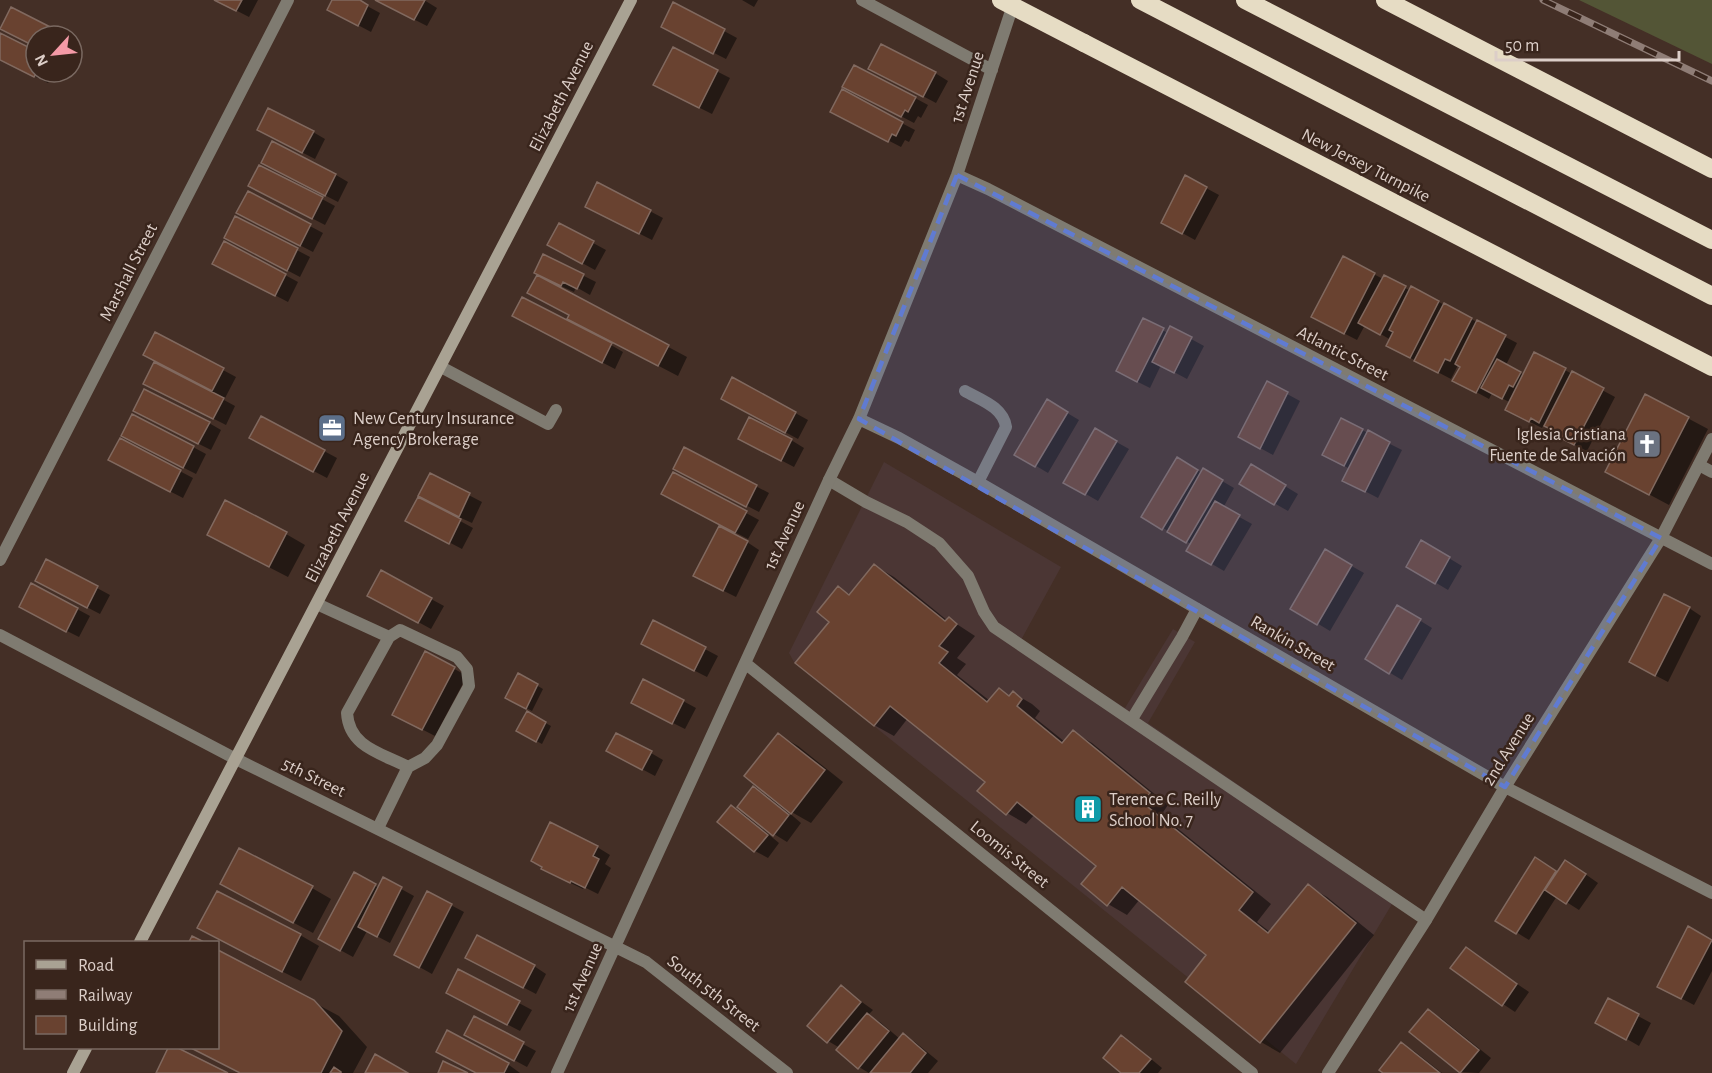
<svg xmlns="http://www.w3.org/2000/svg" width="1712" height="1073" font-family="'Alegreya Sans',sans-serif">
  <rect width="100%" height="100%" fill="#442f26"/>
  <path fill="#4b3634" d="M884 462 1061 567 1021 640 1125 708 1173 629 1195 642 1148 723 1398 894 1296 1064 794 662 789 653Z"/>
  <path fill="#535536" d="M1579 0H1712V64Z"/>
  <path fill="#0007" d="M216 0H258L249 17Z
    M333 0H356L380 13 371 32 341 16Z
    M376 0H424L437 8 427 26Z
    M742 0H758L754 7Z
    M674 4 737 38 726 59 675 33Z
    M0 35 36 72H53L48 83 0 59Z
    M673 49 730 78 712 114 668 92Z
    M935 73 948 81 936 103 883 75Z
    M842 92 915 130 909 142 905 140 901 147 845 118Z
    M857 93 915 98 928 105 921 118 918 116 914 123Z
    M313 132 325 139 315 159 272 137Z
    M276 170 336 175 348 182 338 202Z
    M598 184 663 218 652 240 599 213Z
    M1206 188 1219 195 1195 240 1175 229Z
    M248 193 323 233 313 252 251 220Z
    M263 193 322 199 335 206 325 225Z
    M236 218 310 257 300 277 239 245Z
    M560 225 606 250 595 270 562 252Z
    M544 256 596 282 590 295 576 287 574 292 548 280 547 282 687 357 678 376 588 329 570 315 547 282 548 280 536 273Z
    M1343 258 1383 279 1384 277 1411 291 1412 288 1517 343 1506 365 1524 375 1535 354 1615 397 1587 451 1565 440 1549 427 1544 424 1542 428 1520 417 1511 403 1492 393 1489 399 1467 387 1462 366 1458 365 1451 379 1401 353 1391 340 1365 325 1357 340 1326 324Z
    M227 270 285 275 298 282 288 302Z
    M1143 320 1168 333 1171 328 1204 346 1187 379 1161 365 1150 388 1130 378Z
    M526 323 611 345 623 352 615 369Z
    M156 334 236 377 224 400 235 406 226 425 157 390 184 378 185 376Z
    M733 379 808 420 798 439 735 405Z
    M1267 383 1300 401 1273 455 1253 444Z
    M1646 396 1708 429 1669 505 1626 482Z
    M1047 401 1079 420 1048 473 1016 454Z
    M147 418 209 423 221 430 211 450Z
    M1342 420 1402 450 1378 498 1357 487 1350 469 1337 462Z
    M1095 430 1129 449 1098 501 1065 482Z
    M120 440 193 478 183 498 123 467Z
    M791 440 804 448 794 467 752 445Z
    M135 443 193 447 206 454 196 474Z
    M264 445 324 451 337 458 327 478Z
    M685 449 769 493 759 512 687 475Z
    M1178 459 1202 473 1203 470 1234 488 1223 508 1252 524 1224 571 1188 550 1191 544 1163 528Z
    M1252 466 1298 494 1288 511 1241 484Z
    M674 474 759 520 748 539 676 501Z
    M430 475 482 502 472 523 450 513 449 515 473 528 462 549 407 520Z
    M286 534 305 545 288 577 228 546Z
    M747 542 759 550 736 597 708 583Z
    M1422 542 1462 566 1448 590 1408 566Z
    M1325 551 1364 573 1330 631 1292 608Z
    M47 561 110 595 100 614 50 588Z
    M875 566 894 577 948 621 949 619 975 636 957 658 966 664 957 675 990 701 999 690 1010 696 1013 693 1032 704 1040 711 1035 718 1065 742 1073 732 1092 743 1168 805 1161 815 1271 904 1257 922 1270 932 1308 886 1327 897 1374 935 1280 1053 1261 1042 1187 982 1209 955 1140 899 1127 915 1108 904 1098 865 1035 814 1026 824 1007 813 987 782 908 718 894 736 874 725 831 621 838 588 851 595Z
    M381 572 444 606 431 629 369 595Z
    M1398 607 1432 628 1402 680 1367 659Z
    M1689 608 1701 616 1668 682 1643 669Z
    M77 609 90 616 79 637 33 614Z
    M654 622 718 656 707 677 656 651Z
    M426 653 467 676 435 736 406 721Z
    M519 675 543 689 532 711 507 698Z
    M683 701 696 708 685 729 645 709Z
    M527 713 551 726 542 744 518 731Z
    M779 735 798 746 843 782 811 823 788 810 787 811 801 823 787 842 774 834 754 788 771 798 772 796Z
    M651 753 663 760 655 776 621 758Z
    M731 807 744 814 779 843 768 858 755 851 719 822Z
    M597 847 610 855 605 864 611 868 598 894 584 887 583 889 556 876Z
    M1548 867 1557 873 1578 869 1598 883 1579 910 1557 896 1529 940 1497 920Z
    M355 874 379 888 383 879 414 896 390 943 367 931 353 957 320 939Z
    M312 888 331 899 313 933 241 895Z
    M428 893 464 912 432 974 396 954Z
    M1689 928 1712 940V971L1694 1005 1671 993Z
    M300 935 319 946 301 981 218 939Z
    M1466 949 1529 992 1515 1012 1503 1004Z
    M218 951 339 1016 367 1047 353 1073H240L191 1048H218Z
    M479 964 534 966 546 974 536 994Z
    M459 971 532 1010 520 1031 460 1000Z
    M841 987 873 1010 868 1015 880 1022 900 1039 903 1035 915 1042 938 1061 928 1073H869L859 1067 840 1048 828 1041Z
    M1428 1011 1441 1018 1491 1058 1479 1073 1461 1072 1412 1032Z
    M1638 1016 1651 1023 1639 1046 1608 1028Z
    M448 1032 509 1065 520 1073H478Z
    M1122 1037 1134 1045 1162 1068 1158 1073H1124Z
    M479 1041 523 1044 536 1051 527 1067Z
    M1402 1044 1414 1051 1442 1073H1385Z"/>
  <path fill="#694230" stroke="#81695f" stroke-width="1.5" d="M214 0H242L236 11Z
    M332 0H360L368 5 358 26 327 10Z
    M375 0H425L414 20Z
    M673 2 725 29 713 54 661 27Z
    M11 7 62 33 61 36H36V47L0 29Z
    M0 33 36 51 37 72 34 77 0 60Z
    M881 44 936 72 923 97 868 69Z
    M673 47 718 70 699 108 653 85Z
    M854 65 916 97 908 112 905 110 901 117 842 87Z
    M842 89 903 122 896 136 892 134 888 142 830 112Z
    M268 108 314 131 302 153 257 130Z
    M272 141 336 174 325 196 261 163Z
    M259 165 323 197 312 219 248 186Z
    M1185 175 1207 187 1182 234 1161 223Z
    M597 182 651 210 639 234 585 207Z
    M248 191 311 224 300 246 236 213Z
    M235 216 298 248 287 271 224 238Z
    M559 223 594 241 582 264 547 245Z
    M224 241 286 274 275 296 212 264Z
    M543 254 584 274 577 289 563 282 561 286 534 273Z
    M1343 256 1375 273 1344 334 1311 317Z
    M537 275 669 345 658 366 567 319 569 315 527 293Z
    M1384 275 1406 286 1380 335 1358 323Z
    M1411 286 1439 301 1410 358 1386 346 1393 332 1389 330Z
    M522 297 612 343 602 363 512 316Z
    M1444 303 1472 318 1450 361 1445 359 1438 373 1414 361Z
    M1143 318 1164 328 1137 382 1116 371Z
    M1477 320 1506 335 1476 393 1452 381 1460 367 1455 364Z
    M1170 326 1192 337 1174 373 1152 362Z
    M155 332 224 368 212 391 143 355Z
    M1534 352 1566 368 1539 423 1531 418 1529 422 1505 410Z
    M1497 359 1521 372 1513 387 1509 385 1502 399 1481 388Z
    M154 362 224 398 213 419 143 384Z
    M1572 371 1604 388 1574 445 1551 433 1552 430 1544 426Z
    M732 377 796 412 785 433 721 399Z
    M1267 381 1288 392 1260 449 1238 437Z
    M144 389 210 422 198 444 133 411Z
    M1645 394 1689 417 1649 495 1605 472Z
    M1047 399 1068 412 1035 467 1014 455Z
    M132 414 194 446 183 468 121 436Z
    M261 416 325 450 313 472 249 438Z
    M749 417 792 439 781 461 738 439Z
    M1341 418 1363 429 1344 466 1322 455Z
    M1095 428 1117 441 1085 495 1063 483Z
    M1368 430 1390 442 1365 492 1342 481Z
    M120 438 181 470 170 492 108 460Z
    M684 447 757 485 746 507 673 469Z
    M1177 457 1198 470 1162 530 1141 517Z
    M1251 464 1286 485 1274 505 1239 484Z
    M1203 468 1223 480 1186 543 1167 532Z
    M673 472 747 511 735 533 661 494Z
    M430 473 470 493 459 517 418 496Z
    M418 497 461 519 449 544 405 521Z
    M225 500 287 532 269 567 207 535Z
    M1215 501 1240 515 1211 565 1186 551Z
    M719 526 748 541 723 591 693 576Z
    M1421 540 1450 557 1435 584 1406 567Z
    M1325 549 1352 565 1317 625 1290 609Z
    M46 559 98 586 87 608 35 581Z
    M874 564 945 621 949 617 957 624 939 646 948 652 939 663 987 702 999 688 1009 696 1013 691 1022 699 1017 706 1062 743 1073 730 1150 793 1143 803 1253 892 1239 910 1268 933 1308 884 1356 923 1260 1043 1185 982 1206 955 1122 887 1107 906 1081 884 1096 866 1017 802 1006 815 977 791 985 782 890 706 874 726 795 663 829 622 817 612 838 586 849 595Z
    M381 570 432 598 418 623 367 596Z
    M31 583 78 608 66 632 19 607Z
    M1664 594 1690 607 1655 676 1629 662Z
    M1397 605 1421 619 1389 674 1365 659Z
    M653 620 706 647 694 671 641 644Z
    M425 651 455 667 422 730 392 715Z
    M518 673 538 684 526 709 505 698Z
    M643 679 684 700 672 724 631 703Z
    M527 711 546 722 536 742 516 731Z
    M616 733 652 751 642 770 606 751Z
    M778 733 825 770 791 814 744 776Z
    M753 786 789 815 773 836 737 807Z
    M731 805 768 835 754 852 717 822Z
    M550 822 598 846 593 856 599 859 585 888 571 881 570 883 541 869 542 867 531 861Z
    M239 848 313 886 293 923 220 884Z
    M1535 857 1556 871 1516 934 1495 921Z
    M1565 860 1586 874 1566 904 1545 890Z
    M354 872 376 884 340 951 318 939Z
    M383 877 402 887 377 937 358 927Z
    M217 891 301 934 282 972 197 928Z
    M427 891 452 904 419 968 394 955Z
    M1688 926 1712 940 1681 999 1657 987Z
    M477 935 535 965 523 988 465 958Z
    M192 936 204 942H189Z
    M1466 947 1517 984 1502 1006 1450 968Z
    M218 950 314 1000 342 1031 321 1073H240L191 1048H218Z
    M458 969 520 1001 507 1025 446 993Z
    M841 985 861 1002 827 1043 807 1026Z
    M1608 998 1639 1014 1626 1040 1595 1023Z
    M1428 1009 1479 1050 1460 1073 1409 1032Z
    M867 1013 889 1031 858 1069 836 1050Z
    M474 1016 524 1042 514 1061 464 1035Z
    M447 1030 509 1063 504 1073H476L436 1052Z
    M903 1033 926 1053 910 1073H870Z
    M1121 1035 1151 1059 1139 1073H1121L1103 1058Z
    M1401 1042 1440 1073H1383L1379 1070Z
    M168 1048H178L228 1073H156Z
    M375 1054 408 1073H365Z
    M443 1061 468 1073H438Z
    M334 1067 341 1072V1073H330Z"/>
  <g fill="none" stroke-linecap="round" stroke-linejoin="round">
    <path stroke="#7f7b71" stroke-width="12" d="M441 367 548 424 556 410
      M965 391C981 400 1003 407 1006 427L978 482
      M1699 465 1712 472
      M829 480 866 502 907 522 939 543 968 576 984 612 994 627 1426 920
      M317 604 389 637
      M1132 719 1182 637 1197 609
      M378 828 408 767C381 753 349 747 347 713L389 637 400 630 457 657 467 669 469 686 437 745 425 758 408 767"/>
    <path stroke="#7f7b71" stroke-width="12" d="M862 0 992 70
      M957 175 988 189 1712 564
      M859 419 899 438 978 482 1505 787 1712 893
      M0 560 288 0
      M0 635 236 759 646 962 787 1073
      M745 663 1252 1073
      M557 1073 829 480 859 419 957 175 1014 2
      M1328 1073 1426 920 1505 787 1661 538 1712 439"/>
    <path stroke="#a9a293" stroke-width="12" d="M140 942 631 0
      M73 1073 86 1048"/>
    <path stroke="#e6dcc4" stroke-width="18" d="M1140 0 1712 296
      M1245 0 1712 240
      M1385 0 1712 169
      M1084 43 1712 367"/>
    <g stroke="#8f7d76" stroke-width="7">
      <path id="rail" d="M1543 0 1712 81"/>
    </g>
    <use href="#rail" stroke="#39251c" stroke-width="4.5" stroke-dasharray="14" stroke-linecap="butt"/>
    <path stroke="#e6dcc4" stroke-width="18" d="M1001 0 1084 43"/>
  </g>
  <path fill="#607bd2" fill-opacity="0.2" stroke="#607bd2" stroke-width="4.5" stroke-dasharray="12 8" stroke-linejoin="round" d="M957 175 1661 538 1505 787 859 419Z"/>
  <defs>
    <g id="office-square" transform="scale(1.5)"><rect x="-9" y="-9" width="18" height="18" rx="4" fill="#5c6f8a" stroke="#39251c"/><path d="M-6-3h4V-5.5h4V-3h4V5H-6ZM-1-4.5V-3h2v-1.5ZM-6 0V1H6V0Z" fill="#fff"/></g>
    <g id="church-square" transform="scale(1.5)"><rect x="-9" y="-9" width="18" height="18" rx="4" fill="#6b7280" stroke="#39251c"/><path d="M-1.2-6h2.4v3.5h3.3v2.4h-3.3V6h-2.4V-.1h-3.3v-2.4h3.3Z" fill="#fff"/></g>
    <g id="building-square" transform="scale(1.5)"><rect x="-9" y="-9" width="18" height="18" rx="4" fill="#0f9aa8" stroke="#39251c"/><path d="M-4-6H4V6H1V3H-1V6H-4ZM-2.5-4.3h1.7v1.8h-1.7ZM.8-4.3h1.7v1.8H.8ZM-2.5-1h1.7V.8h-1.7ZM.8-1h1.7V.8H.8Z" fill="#fff"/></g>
  </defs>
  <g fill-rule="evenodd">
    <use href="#office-square" x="332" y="428"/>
    <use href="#church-square" x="1647" y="444"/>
    <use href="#building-square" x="1088" y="809"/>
  </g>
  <g text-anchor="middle" stroke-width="5" stroke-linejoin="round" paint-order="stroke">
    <g font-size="18" fill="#dccec8" stroke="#39251c">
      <text transform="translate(967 87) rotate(-72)" y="6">1st Avenue</text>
      <text transform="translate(561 96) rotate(-63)" y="6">Elizabeth Avenue</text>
      <text transform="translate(1366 165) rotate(27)" y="6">New Jersey Turnpike</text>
      <text transform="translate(128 272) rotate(-63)" y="6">Marshall Street</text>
      <text transform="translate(1343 353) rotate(27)" y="6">Atlantic Street</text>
      <text transform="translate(337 527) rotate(-63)" y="6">Elizabeth Avenue</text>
      <text transform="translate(784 535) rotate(-65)" y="6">1st Avenue</text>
      <text transform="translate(1293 643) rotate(30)" y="6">Rankin Street</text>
      <text transform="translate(1508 749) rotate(-58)" y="6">2nd Avenue</text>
      <text transform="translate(314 777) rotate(26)" y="6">5th Street</text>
      <text transform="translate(1010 854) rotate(39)" y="6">Loomis Street</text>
      <text transform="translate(582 977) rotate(-66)" y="6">1st Avenue</text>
      <text transform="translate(714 993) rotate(38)" y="6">South 5th Street</text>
    </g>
    <g font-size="18" fill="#dccec8" stroke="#39251c" text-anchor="start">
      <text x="353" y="424">New Century Insurance<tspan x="353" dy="21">Agency Brokerage</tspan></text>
      <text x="1626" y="440" text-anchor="end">Iglesia Cristiana<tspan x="1626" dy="21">Fuente de Salvación</tspan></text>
      <text x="1109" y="805">Terence C. Reilly<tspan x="1109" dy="21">School No. 7</tspan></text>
    </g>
  </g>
  <rect x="24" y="941" width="195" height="108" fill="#39251c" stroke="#7a6961" stroke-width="1.5"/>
  <rect x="36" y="960" width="30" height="9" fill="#a9a293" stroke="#7a6961" stroke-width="1.5"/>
  <text x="78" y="971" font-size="18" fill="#dccec8">Road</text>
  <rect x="36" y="990" width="30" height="9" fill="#8f7d76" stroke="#7a6961" stroke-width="1.5"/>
  <text x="78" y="1001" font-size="18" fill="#dccec8">Railway</text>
  <rect x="36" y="1016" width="30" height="18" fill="#694230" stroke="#7a6961" stroke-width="1.5"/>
  <text x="78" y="1031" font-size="18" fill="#dccec8">Building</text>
  <g transform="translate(54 54) rotate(243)"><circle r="28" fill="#39251c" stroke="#7a6961" stroke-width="1.5"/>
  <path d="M0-4.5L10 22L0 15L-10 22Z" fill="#f49aa6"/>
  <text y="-9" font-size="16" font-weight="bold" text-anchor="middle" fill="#dccec8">N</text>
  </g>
  <path d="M1496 51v9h183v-9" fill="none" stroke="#dccec8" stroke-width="3"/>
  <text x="1505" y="51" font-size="18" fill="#dccec8" stroke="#39251c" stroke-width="4.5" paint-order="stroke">50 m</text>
</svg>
